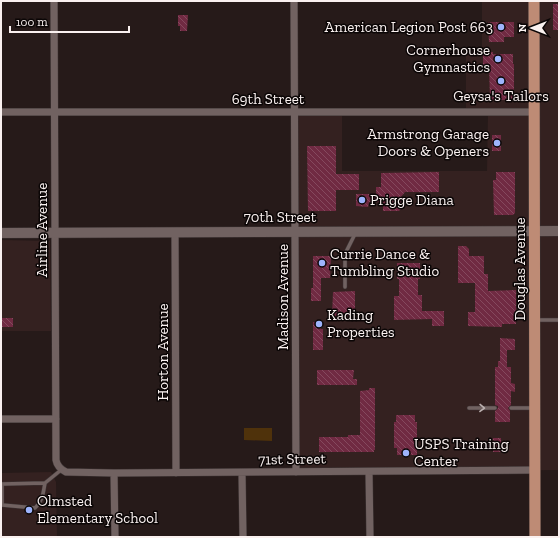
<svg xmlns="http://www.w3.org/2000/svg" width="560" height="538" font-family="'Zilla Slab',serif">
  <defs>
    <pattern id="building-back-hatch" width="6" height="6" patternUnits="userSpaceOnUse"><rect width="6" height="6" fill="#702a42"/><path d="M-1 5l2 2M0 0l6 6M5-1l2 2" fill="none" stroke="#85495e"/></pattern>
  </defs>
  <rect width="100%" height="100%" fill="#261a19"/>
  <path fill="#342120" d="M482 1H559V470L296 472 295 112H342V171H487L488 112H466V50L482 49Z
    M1 240 50 241 51 331H1Z
    M51 472 56 482 57 537H1V473Z"/>
  <path fill="#4f320b" d="M244 428H272V441L244 440Z"/>
  <path fill="url(#building-back-hatch)" d="M553 4H559V30H553Z
    M178 15H188L187 31H180V26H178Z
    M488 22H514V37H504V42H489Z
    M483 52H493V54H513V64H514V100H490L489 66H483Z
    M492 135H501V151H492Z
    M307 146H336V174H359V190H336V211H308Z
    M439 172V192H405L401 197V209L399 211H383V202H369L368 207 356 206V194H376V187H381V173Z
    M496 172H515V213L513 215H494L493 180H496Z
    M458 246H466L469 249V256H484V274H488V291L516 290V324H502V327L468 326V312H475V283H458Z
    M313 256H331L330 278H321V301H311V288H313Z
    M397 263H420V279H418V295H422V311H444V326H432V319L394 320V296H399V279H397Z
    M355 291V316H332L333 292Z
    M1 318H13V327H1Z
    M313 322H321V329H323V350H313Z
    M500 338 515 339V350H507V367H511V383L515 384V392L511 391V405L508 408 510 411V422H495V411L498 408V406L495 405V367H498V361H500Z
    M317 370H354L353 379H357V385H317Z
    M369 388H375V450H374V452H319V437H348V435H360V391L369 390Z
    M396 415H415V422H417V455H397V448H394V422H396Z
    M493 438H501V452H493V450H487V444H493Z"/>
  <g fill="none" stroke-linecap="round" stroke-linejoin="round">
    <g stroke="#3d3434" stroke-width="4.5">
      <path id="lane" d="M345 287V254L356 232
        M536 320H559
        M469 408H495
        M511 408H533
        M45 483C43 493 43 501 35 508L2 505V484L45 483 61 470"/>
    </g>
    <g stroke="#3d3434" stroke-width="8">
      <path id="street" d="M54 1 56 460C57 466 60 469 66 472L114 473 535 470
        M294 1 296 472
        M1 112H534
        M175 232 176 473
        M1 419H56
        M369 472 370 537
        M114 473 115 537
        M242 473 243 537"/>
    </g>
    <g stroke="#3d3434" stroke-width="11">
      <path id="secondary" d="M1 233 559 231"/>
    </g>
    <g stroke="#3d3434" stroke-width="12">
      <path id="primary" d="M534 1 535 537"/>
    </g>
    <use href="#lane" stroke="#716261" stroke-width="3.5"/>
    <use href="#street" stroke="#716261" stroke-width="7"/>
    <use href="#secondary" stroke="#716261" stroke-width="10"/>
    <use href="#primary" stroke="#be8b75" stroke-width="11"/>
  </g>
  <defs><path id="oneway-chevron" d="M-2-3.5L2.5 0L-2 3.5" fill="none" stroke-width="1.6" stroke-linecap="round" stroke-linejoin="round"/></defs>
  <use stroke="#bcb1b0" href="#oneway-chevron" transform="translate(482 408) rotate(1)"/>
  <g fill="#9eb4fd" stroke="#0b0606" stroke-width="1.5">
    <circle cx="501" cy="27" r="4"/>
    <circle cx="498" cy="59" r="4"/>
    <circle cx="501" cy="81" r="4"/>
    <circle cx="497" cy="143" r="4"/>
    <circle cx="362" cy="200" r="4"/>
    <circle cx="322" cy="263" r="4"/>
    <circle cx="319" cy="324" r="4"/>
    <circle cx="406" cy="453" r="4"/>
    <circle cx="29" cy="510" r="4"/>
  </g>
  <g text-anchor="middle" stroke-width="3" stroke-linejoin="round" paint-order="stroke">
    <g font-size="15" fill="#faf1f0" stroke="#0b0606" text-anchor="start">
      <text x="493" y="32" text-anchor="end">American Legion Post 663</text>
      <text x="490" y="55" text-anchor="end">Cornerhouse<tspan x="490" dy="17">Gymnastics</tspan></text>
      <text x="501" y="101" text-anchor="middle">Geysa's Tailors</text>
      <text x="489" y="139" text-anchor="end">Armstrong Garage<tspan x="489" dy="17">Doors &amp; Openers</tspan></text>
      <text x="370" y="205">Prigge Diana</text>
      <text x="330" y="259">Currie Dance &amp;<tspan x="330" dy="17">Tumbling Studio</tspan></text>
      <text x="327" y="320">Kading<tspan x="327" dy="17">Properties</tspan></text>
      <text x="414" y="449">USPS Training<tspan x="414" dy="17">Center</tspan></text>
      <text x="37" y="506">Olmsted<tspan x="37" dy="17">Elementary School</tspan></text>
    </g>
    <g font-size="15" fill="#faf1f0" stroke="#0b0606">
      <text x="268" y="104">69th Street</text>
      <text x="280" y="222">70th Street</text>
      <text transform="translate(42 230) rotate(-90)" y="5">Airline Avenue</text>
      <text transform="translate(520 269) rotate(-90)" y="5">Douglas Avenue</text>
      <text transform="translate(283 297) rotate(-90)" y="5">Madison Avenue</text>
      <text transform="translate(163 352) rotate(-90)" y="5">Horton Avenue</text>
      <text transform="translate(292 459) rotate(-1)" y="5">71st Street</text>
    </g>
  </g>
  <rect width="560" height="538" fill="none" stroke="#faf1f0" stroke-width="4"/>
  <g transform="translate(532 28) rotate(270)" stroke="#0b0606" stroke-width="3" paint-order="stroke">
  <path d="M0-3L7 15L0 10L-7 15Z" fill="#faf1f0"/>
  <text y="-6" font-size="11" font-weight="bold" text-anchor="middle" fill="#faf1f0">N</text>
  </g>
  <path d="M10 26v6h119v-6" fill="none" stroke="#faf1f0" stroke-width="2"/>
  <text x="16" y="26" font-size="12" fill="#faf1f0" stroke="#0b0606" stroke-width="3" paint-order="stroke">100 m</text>
</svg>
